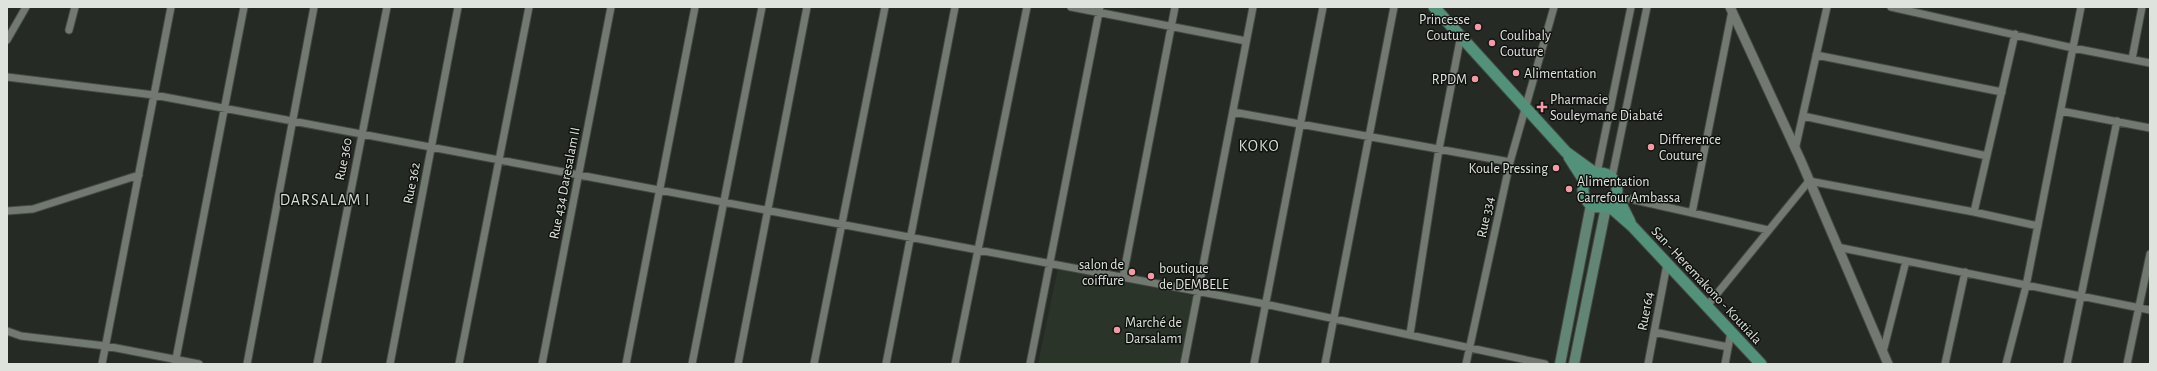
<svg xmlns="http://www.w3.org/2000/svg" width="2157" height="371" font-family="'Alegreya Sans',sans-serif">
  <rect width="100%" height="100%" fill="#252b24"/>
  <path fill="#2a3428" d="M1058 268 1195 296 1181 364H1038Z"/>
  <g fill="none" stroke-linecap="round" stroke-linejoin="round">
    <g stroke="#444943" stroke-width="9">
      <path id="minor" d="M1071 7 1246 41
        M1891 7 2073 48 2150 63
        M69 30 75 7
        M7 40 26 7
        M1816 55 2002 92
        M2132 59 2142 7
        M7 77 154 95 1265 304 1545 364
        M2061 111 2150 128
        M1233 112 1510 162
        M1803 116 1987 156
        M1795 150 1827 7
        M1597 173 1631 7
        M1612 177 1647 7
        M1617 196 1768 230
        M7 211 33 209 139 175
        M1974 212 2015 34
        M1692 213 1732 11
        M1837 247 2150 310
        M1123 277 1175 7
        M1707 306 1809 181 1974 212 2038 226
        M7 331 21 336 106 346 199 364
        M1654 332 1728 347
        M1410 334 1439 149 1461 35
        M1883 352 1906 261
        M102 364 171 7
        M175 364 244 7
        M247 364 314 7
        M317 364 387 7
        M390 364 458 7
        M459 364 529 7
        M542 364 611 7
        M626 364 695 7
        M692 364 762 7
        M738 364 807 7
        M814 364 885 7
        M886 364 955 7
        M955 364 1027 7
        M1030 364 1100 7
        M1184 364 1253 7
        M1254 364 1323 7
        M1325 364 1394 7
        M1466 364 1510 162 1554 7
        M1648 364 1667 264
        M1725 364 1731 332
        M1945 364 1965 272
        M2006 364 2026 286 2081 7
        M2067 364 2117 121
        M2127 364 2150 254"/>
    </g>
    <g stroke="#444943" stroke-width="11">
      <path id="tertiary" d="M1730 7 1801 161 1888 364"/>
    </g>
    <g stroke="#444943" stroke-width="12">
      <path id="secondary" d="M1560 364 1591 205
        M1574 364 1606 207"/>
    </g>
    <g stroke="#444943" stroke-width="13">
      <path id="primary" d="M1434 7 1566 152 1595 173
        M1569 157 1585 182
        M1583 190a17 17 0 1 1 34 0a17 17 0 1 1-34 0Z
        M1617 196 1630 222
        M1608 205 1632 226 1761 364"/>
    </g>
    <use href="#minor" stroke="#727971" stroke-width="7"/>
    <use href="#tertiary" stroke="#727971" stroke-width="9"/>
    <use href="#secondary" stroke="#628576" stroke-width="10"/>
    <use href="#primary" stroke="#53927a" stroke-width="11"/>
  </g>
  <g fill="#f49aa4" stroke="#10120f" stroke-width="1.5">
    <circle cx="1478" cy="27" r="4"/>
    <circle cx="1492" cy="43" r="4"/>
    <circle cx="1516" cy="73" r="4"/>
    <circle cx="1475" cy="79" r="4"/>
    <path d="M1540 101h4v4h4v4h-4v4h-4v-4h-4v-4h4z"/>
    <circle cx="1651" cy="147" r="4"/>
    <circle cx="1556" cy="168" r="4"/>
    <circle cx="1569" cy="189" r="4"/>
    <circle cx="1132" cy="272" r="4"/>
    <circle cx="1151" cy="276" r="4"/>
    <circle cx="1117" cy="330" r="4"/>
  </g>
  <g text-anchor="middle" stroke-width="3" stroke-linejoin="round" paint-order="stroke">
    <g font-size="14" fill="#dfe3de" stroke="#10120f" text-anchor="start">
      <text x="1470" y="24" text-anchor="end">Princesse<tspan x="1470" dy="16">Couture</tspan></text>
      <text x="1500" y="40">Coulibaly<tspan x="1500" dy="16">Couture</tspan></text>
      <text x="1524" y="78">Alimentation</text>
      <text x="1467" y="84" text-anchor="end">RPDM</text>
      <text x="1550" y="104">Pharmacie<tspan x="1550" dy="16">Souleymane Diabaté</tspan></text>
      <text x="1659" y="144">Diffrerence<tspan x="1659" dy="16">Couture</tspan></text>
      <text x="1548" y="173" text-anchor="end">Koule Pressing</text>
      <text x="1577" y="186">Alimentation<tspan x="1577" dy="16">Carrefour Ambassa</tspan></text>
      <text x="1124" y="269" text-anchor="end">salon de<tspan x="1124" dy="16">coiffure</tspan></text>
      <text x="1159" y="273">boutique<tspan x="1159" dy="16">de DEMBELE</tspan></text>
      <text x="1125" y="327">Marché de<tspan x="1125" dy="16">Darsalam1</tspan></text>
    </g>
    <g font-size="14" fill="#dfe3de" stroke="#10120f">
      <text transform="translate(343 159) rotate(-79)" y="5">Rue 360</text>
      <text transform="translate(411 183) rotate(-79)" y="5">Rue 362</text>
      <text transform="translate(564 183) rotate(-79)" y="5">Rue 434 Daresalam II</text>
      <text transform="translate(1485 217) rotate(-78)" y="5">Rue 334</text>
      <text transform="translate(1707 285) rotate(47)" y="5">San - Heremakono - Koutiala</text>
      <text transform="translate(1645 311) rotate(-79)" y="5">Rue164</text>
    </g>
    <g font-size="16" letter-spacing="1" fill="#d7dfd5" stroke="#10120f">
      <text x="1259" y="151">KOKO</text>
      <text x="325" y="205">DARSALAM I</text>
    </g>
  </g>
  <rect width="2157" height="371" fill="none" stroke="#dfe3de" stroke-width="16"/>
</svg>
